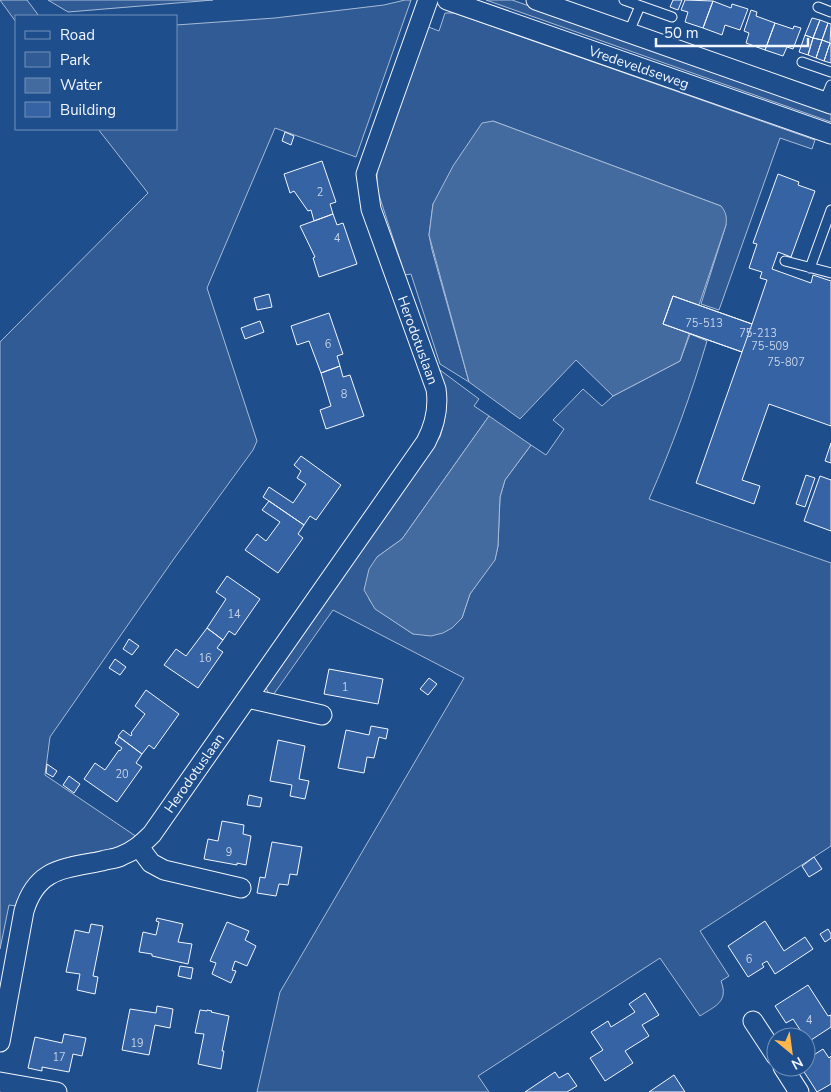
<svg xmlns="http://www.w3.org/2000/svg" width="831" height="1092" font-family="'Nunito Sans',sans-serif">
  <rect width="100%" height="100%" fill="#1f4e8c"/>
  <path fill="#305b95" stroke="#a8bbd7" d="M0 0H27L39 16H16V22Z
    M48 0H213L68 12Z
    M405 0H411L356 157 275 128 207 288 257 441 253 450 173 560 50 737 45 775 137 837 117 848 70 857 50 864 17 906 9 905 0 949V342L148 193 98 129H176V25L275 18 384 5Z
    M486 0H512L831 112V122Z
    M445 13H454L815 140 812 149 780 138 719 310 701 304 726 225 721 206 493 121 433 204 429 235 432 250 469 382 440 364 411 274 405 275 377 189V169L426 26 439 31Z
    M690 334 707 341C691 395 672 447 649 499L831 563V846L700 931 729 976 721 981C729 1002 715 1006 700 1016L660 958 478 1076 489 1092H257L280 992 464 678 333 610 271 698 266 688 440 437C449 407 447 396 436 367L479 399 474 406 489 416 402 539 377 557 369 599 376 609 413 634 462 618 470 594 495 559 498 546 500 497 505 480 531 445 546 455 564 429 553 420 583 389 602 406 613 396 680 361Z"/>
  <path fill="#446ba0" stroke="#a8bbd7" d="M493 121 721 206C726 212 727 217 726 225L680 361 613 396 576 360 520 419 469 382 429 235 433 204 453 166 482 123Z
    M489 416 531 445 505 480 500 497 498 546 495 560 470 594 462 618 452 628 443 633 431 636 413 634 375 609 364 590 369 569 377 557 402 539Z"/>
  <path fill="#3563a3" stroke="#f2f6ff" d="M673 0H682L678 10 670 7Z
    M685 0 713 1 703 28 685 22 688 12 681 10Z
    M713 1 731 8 732 4 748 9 740 30 725 25 722 35 703 28Z
    M751 10 757 12 756 16 775 23 765 50 746 43 749 33 744 31Z
    M812 18 820 20 813 38 805 35Z
    M820 20 828 23 822 40 813 38Z
    M775 23 793 29 794 26 801 28 793 49 787 47 783 56 765 50Z
    M828 23 831 24 830 43 822 40Z
    M805 35 813 38 808 55 799 52Z
    M813 38 822 40 816 58 808 55Z
    M822 40 830 43 824 61 816 58Z
    M830 43 831 44V63L824 61Z
    M285 132 294 136 291 145 282 141Z
    M322 161 336 202 330 204 333 214 314 221 311 210 308 211 294 191 290 193 284 174Z
    M778 174 799 182 798 185 815 191 791 257 778 252 772 269 811 283 813 275 831 281V426L769 404 742 480 760 486 754 504 696 483 742 352 663 324 673 296 752 324 767 280 760 278 762 272 749 268 757 244 753 243Z
    M333 214 337 225 343 223 357 264 319 277 313 258 315 257 300 226Z
    M269 294 272 307 257 310 254 298Z
    M673 296 752 324 742 352 663 324Z
    M329 313 343 354 337 356 340 366 321 373 309 341 297 345 291 326Z
    M260 321 264 332 245 339 241 328Z
    M340 366 343 377 350 375 364 416 326 429 320 410 331 406 321 373Z
    M831 443V463L825 461Z
    M301 456 341 485 316 520 310 516 304 525 263 497 269 487 293 503 306 484 297 478 301 471 294 465Z
    M806 475 815 478 805 507 796 504Z
    M820 476 831 480V531L804 521Z
    M269 501 304 525 298 534 303 538 278 573 245 550 257 534 266 541 280 522 262 510Z
    M227 576 260 599 235 635 229 631 223 640 207 628 226 599 216 592Z
    M207 628 223 640 217 648 223 652 198 688 164 665 176 649 186 656Z
    M129 639 139 646 132 655 123 649Z
    M115 659 126 667 120 675 109 668Z
    M329 669 383 679 378 704 324 694Z
    M429 678 437 684 428 695 420 689Z
    M146 690 179 714 154 749 149 745 142 754 118 736 123 730 131 736 132 734 131 733 145 714 135 706Z
    M371 726 388 729 386 739 379 737 374 758 367 757 364 773 338 768 346 730 369 735Z
    M119 737 142 754 136 763 142 767 117 802 84 779 95 763 105 770 119 750 120 751 122 748 115 743Z
    M278 740 305 746 299 779 309 781 305 799 290 796 292 785 270 781Z
    M47 764 57 771 53 777 46 773Z
    M69 776 80 784 74 793 63 785Z
    M249 795 262 798 260 807 247 805Z
    M222 821 244 825 243 834 251 836 246 865 237 863V865L204 859 208 839 218 841Z
    M272 842 302 847 297 875 290 874 288 885 279 884 276 896 257 893 260 877 265 878Z
    M814 857 822 869 809 877 802 866Z
    M157 918 183 924 178 942 192 944 188 964 152 956V954L139 952 143 932 156 935 159 922 156 921Z
    M765 921 784 951 805 937 813 949 775 974 767 961 762 964 764 967 748 977 728 946Z
    M227 922 249 931 245 940 256 946 247 966 235 961 232 970 236 971 231 983 212 974 216 963 210 961Z
    M91 924 103 926 93 976 98 977 95 994 77 990 80 974 66 972 75 930 89 933Z
    M828 929 831 934V938L825 942 820 934Z
    M180 966 193 968 191 979 178 976Z
    M808 985 828 1016 831 1015V1027L808 1042 793 1019 786 1023 775 1006Z
    M645 993 659 1015 642 1025 649 1036 625 1051 633 1063 605 1081 590 1058 603 1050 591 1032 608 1021 611 1027 635 1012 629 1004Z
    M157 1006 173 1009 170 1028 155 1025 149 1055 122 1050 130 1009 156 1013Z
    M200 1010 207 1011V1010L212 1011 211 1012 229 1016 222 1051H224L221 1069 198 1064 204 1034 195 1033Z
    M64 1034 86 1038 82 1056 73 1054 69 1072 42 1067V1071L28 1068 35 1037 62 1043Z
    M823 1049 829 1058 831 1056V1084L817 1092 801 1067H806V1060Z
    M555 1072 559 1078 568 1073 577 1086 567 1092H525Z
    M674 1075 685 1092H649Z"/>
  <g fill="none" stroke-linecap="round" stroke-linejoin="round">
    <g stroke="#f2f6ff" stroke-width="11">
      <path id="service" d="M624 0 672 17
        M818 7 831 12
        M628 34 640 6
        M802 62 831 72
        M824 102 831 85
        M785 261 831 273
        M810 268 831 210"/>
    </g>
    <g stroke="#f2f6ff" stroke-width="21">
      <path id="minor" d="M447 0 831 134
        M536 0 831 104
        M247 698 322 715
        M139 847 151 863 164 870 241 888
        M753 1021 776 1056
        M0 1042 24 911C37 868 63 869 102 861 108 859 115 859 121 856 134 851 142 844 152 834L426 442C435 425 439 409 436 389L371 209 366 174 428 0
        M783 1067 799 1092
        M0 1082 57 1092"/>
    </g>
    <use href="#service" stroke="#1f4e8c" stroke-width="9"/>
    <use href="#minor" stroke="#1f4e8c" stroke-width="19"/>
  </g>
  <g text-anchor="middle" stroke-width="4" stroke-linejoin="round" paint-order="stroke">
    <g font-size="11" fill="#c3d1e8">
      <text x="320" y="196">2</text>
      <text x="337" y="242">4</text>
      <text x="704" y="327">75-513</text>
      <text x="758" y="337">75-213</text>
      <text x="328" y="348">6</text>
      <text x="770" y="350">75-509</text>
      <text x="786" y="366">75-807</text>
      <text x="344" y="398">8</text>
      <text x="234" y="618">14</text>
      <text x="205" y="662">16</text>
      <text x="345" y="691">1</text>
      <text x="122" y="778">20</text>
      <text x="229" y="856">9</text>
      <text x="749" y="963">6</text>
      <text x="809" y="1024">4</text>
      <text x="137" y="1047">19</text>
      <text x="59" y="1061">17</text>
    </g>
    <g font-size="14" fill="#f2f6ff" stroke="#1f4e8c">
      <text transform="translate(639 67) rotate(19)" y="5">Vredeveldseweg</text>
      <text transform="translate(418 340) rotate(70)" y="5">Herodotuslaan</text>
      <text transform="translate(194 773) rotate(-55)" y="5">Herodotuslaan</text>
    </g>
  </g>
  <rect x="15" y="15" width="162" height="115" fill="#1f4e8c" stroke="#7391ba"/>
  <rect x="25" y="31" width="25" height="8" fill="#1f4e8c" stroke="#7391ba"/>
  <text x="60" y="40" font-size="15" fill="#f2f6ff">Road</text>
  <rect x="25" y="52" width="25" height="15" fill="#305b95" stroke="#7391ba"/>
  <text x="60" y="65" font-size="15" fill="#f2f6ff">Park</text>
  <rect x="25" y="78" width="25" height="15" fill="#446ba0" stroke="#7391ba"/>
  <text x="60" y="90" font-size="15" fill="#f2f6ff">Water</text>
  <rect x="25" y="102" width="25" height="15" fill="#3563a3" stroke="#7391ba"/>
  <text x="60" y="115" font-size="15" fill="#f2f6ff">Building</text>
  <g transform="translate(791 1052) rotate(151)"><circle r="24" fill="#1f4e8c" stroke="#7391ba"/>
  <path d="M0-4L9 19L0 12L-9 19Z" fill="#ffb74d"/>
  <text y="-8" font-size="14" font-weight="bold" text-anchor="middle" fill="#f2f6ff">N</text>
  </g>
  <path d="M656 38v8h152v-8" fill="none" stroke="#f2f6ff" stroke-width="2.5"/>
  <text x="664" y="38" font-size="15" fill="#f2f6ff" stroke="#1f4e8c" stroke-width="4" paint-order="stroke">50 m</text>
</svg>
